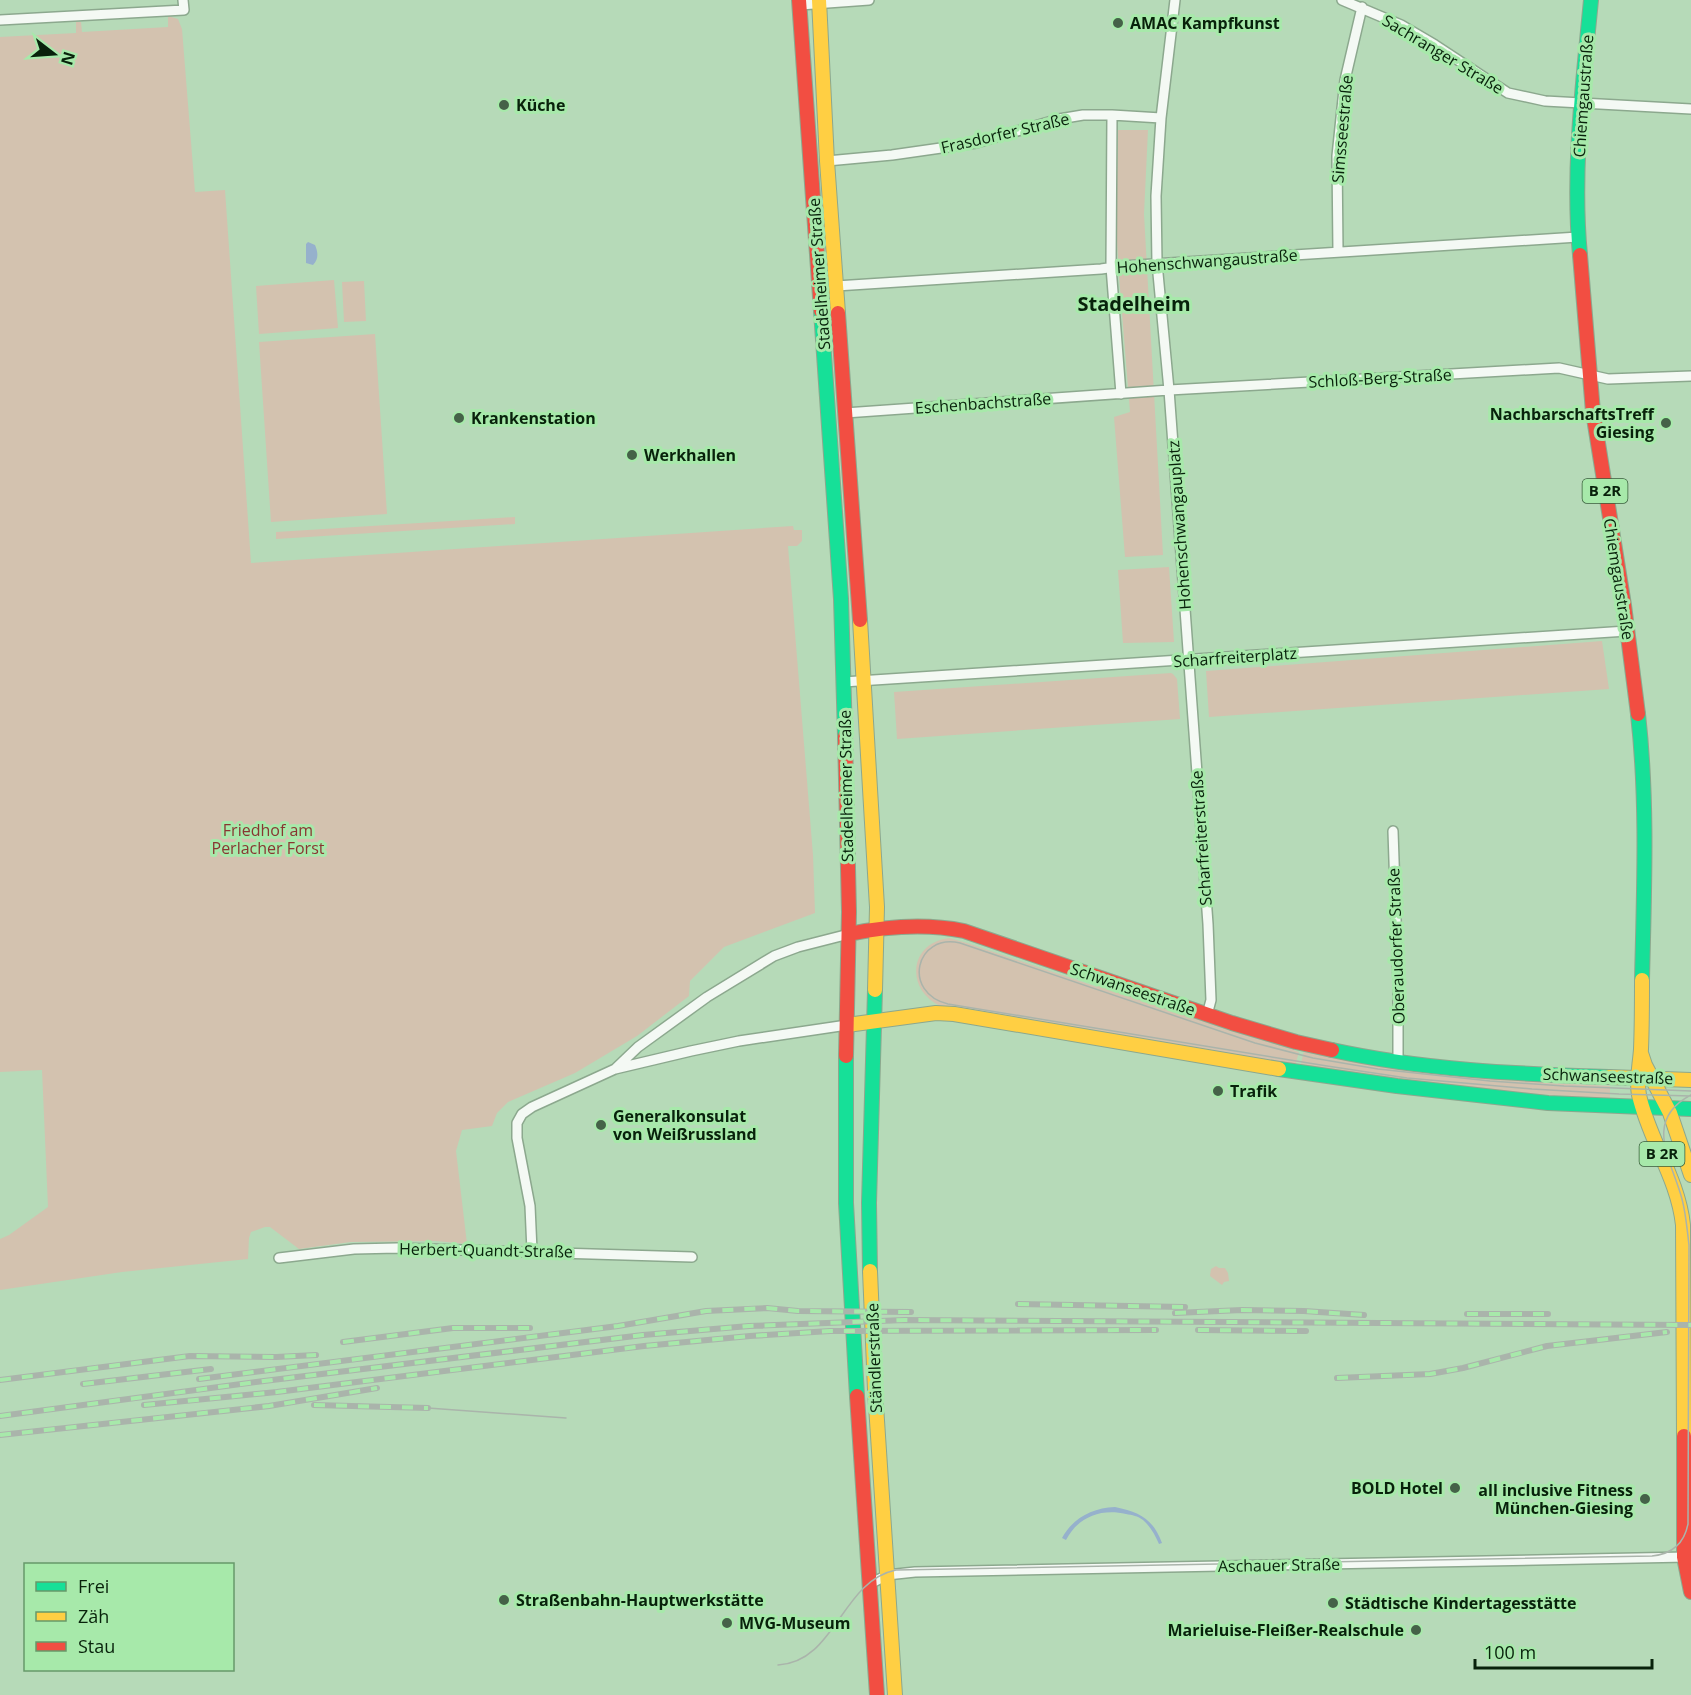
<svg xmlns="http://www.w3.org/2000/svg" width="1691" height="1695" font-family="'Open Sans',sans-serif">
  <rect width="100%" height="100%" fill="#b6dab8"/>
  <path fill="#d3c2af" d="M168 16 178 19 182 29 195 192 225 190 251 563 793 526 794 530H802V541L797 546H788L813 855 815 913 724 947 690 981 689 996 637 1036 575 1073 508 1102 497 1113 492 1126 462 1130 456 1151 467 1244 436 1241 351 1242 299 1249 270 1227H265L251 1232 249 1238 248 1259 122 1272 0 1290V1239L9 1235 48 1207 42 1070 0 1072V37L76 33V22H81L82 32 168 27Z
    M1118 130H1148L1144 214 1163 555 1125 557 1114 417 1130 412 1119 276 1116 224Z
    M334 280 338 328 259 334 256 286Z
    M364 281 366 321 344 322 342 282Z
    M375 334 387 514 271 522 259 342Z
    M515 517V524L276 539V532Z
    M1169 567 1174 642 1123 643 1118 570Z
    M1602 641 1609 689 1209 717 1206 671Z
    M1171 673 1173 674 1177 679 1180 719 897 739 894 692Z
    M949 938 967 943 1097 987 1099 984 1293 1047V1050L1299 1052 1295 1066 940 1006C905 989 909 943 949 938Z
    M1304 1050 1544 1080V1083L1610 1086V1099L1459 1088 1306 1068 1307 1065 1301 1064Z
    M1216 1266 1219 1268H1225L1228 1273 1229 1281 1224 1282 1222 1285 1210 1276 1211 1269Z"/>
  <path fill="#96b1cc" d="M308 242 315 245C318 252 319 259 313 265L306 263V244Z
    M1115 1507C1140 1512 1153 1519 1162 1543L1159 1544C1155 1535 1151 1527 1143 1520 1138 1516 1132 1515 1126 1514 1101 1508 1078 1517 1066 1540L1062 1538C1073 1518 1092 1508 1115 1507Z"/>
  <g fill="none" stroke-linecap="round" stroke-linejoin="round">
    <g stroke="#8ca88e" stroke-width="12">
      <path id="street" d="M1175 0 1161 118 1156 196 1157 263 1169 390 1208 924 1211 1000 1207 1015
        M1342 0 1401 25 1435 45 1508 93 1545 101 1691 109
        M800 5 869 0
        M0 20 184 10 183 0
        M827 161 892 155 976 143 1059 119 1083 115H1112
        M1338 252 1337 156 1345 80 1362 7
        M836 286 1101 269 1122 266 1578 237
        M1121 394 1111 267 1112 115 1161 118
        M845 413 1169 390 1559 368 1608 379 1691 376
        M843 682 1627 631
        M1393 831 1398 978V1062
        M615 1069 638 1047 707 997 774 956 798 947 849 934
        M532 1251 530 1206 517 1138V1123L522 1114 532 1107 615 1069 691 1051 739 1041 847 1025
        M279 1258 354 1249 397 1248 692 1257
        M870 1584 887 1575 915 1572 1687 1557"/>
    </g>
    <g stroke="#8ca88e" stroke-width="16">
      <path id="fast" d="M1580 255C1572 171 1583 84 1591 0
        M821 311 841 599 845 736
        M1638 714C1648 803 1644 892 1642 980
        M1332 1050C1423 1070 1516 1074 1609 1077
        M846 1056V1203L857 1396
        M1279 1069 1397 1086 1548 1103 1691 1109
        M870 1271 869 1203 875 990"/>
    </g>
    <g stroke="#8ca88e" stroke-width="16">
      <path id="slow" d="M819 0 827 161 838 313
        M860 620 877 907 875 990
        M1642 980C1642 1003 1642 1026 1641 1049 1640 1065 1636 1079 1639 1095 1649 1140 1678 1178 1683 1225L1684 1436
        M847 1025 936 1013 954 1014 1279 1069
        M1641 1053 1645 1065 1670 1113 1691 1175
        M1609 1077 1691 1080
        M870 1271 875 1390 895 1695"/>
    </g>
    <g stroke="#8ca88e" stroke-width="16">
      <path id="jam" d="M799 0 821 311
        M1580 255 1593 412 1624 605 1638 714
        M838 313 860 620
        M845 736 849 912 846 1056
        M849 934C888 926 925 923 964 931L1232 1023 1296 1042 1332 1050
        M857 1396 877 1695
        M1684 1436V1557L1691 1592"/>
    </g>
    <use href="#street" stroke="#f4f9f4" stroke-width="9"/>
    <use href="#fast" stroke="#16e098" stroke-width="14"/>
    <use href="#slow" stroke="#ffcf43" stroke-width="14"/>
    <use href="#jam" stroke="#f24e42" stroke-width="14"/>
    <path stroke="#aab4ab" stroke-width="1.5" d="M1691 1091 1564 1086 1490 1081 1378 1069 1313 1058 1255 1043 960 943C915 933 902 993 948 1004L1327 1066 1407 1078 1532 1089 1619 1094 1691 1096
      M428 1408 566 1418
      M778 1665C836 1662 841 1581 896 1570L1652 1556C1672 1554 1684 1544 1688 1524L1689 1245C1687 1229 1686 1214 1682 1199 1672 1161 1642 1121 1691 1095"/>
    <g stroke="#aab4ab" stroke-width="6">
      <path id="rail" d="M1018 1304 1185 1307
        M1175 1313 1242 1310 1304 1311 1364 1315
        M1467 1314H1548
        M1198 1330 1306 1331
        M343 1342 453 1328H530
        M1337 1378 1430 1374 1463 1368 1547 1346 1667 1332
        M199 1379 618 1326 706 1311 767 1308 798 1311 911 1312
        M0 1380 190 1356 276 1357 316 1355
        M83 1384 211 1369
        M144 1405 277 1392 644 1346 750 1336 830 1331 1156 1330
        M314 1405 428 1408
        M0 1416 264 1381 643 1335 749 1326 905 1320 1691 1325
        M0 1435 269 1406 377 1388"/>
    </g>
    <use href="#rail" stroke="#a7e9aa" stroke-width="4" stroke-dasharray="11" stroke-linecap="butt"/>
  </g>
  <g fill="#456248" stroke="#a7e9aa" stroke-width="2">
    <circle cx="1118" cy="23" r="6"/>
    <circle cx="504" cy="105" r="6"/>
    <circle cx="459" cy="418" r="6"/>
    <circle cx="1666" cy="423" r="6"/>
    <circle cx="632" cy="455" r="6"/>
    <circle cx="1218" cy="1091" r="6"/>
    <circle cx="601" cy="1125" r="6"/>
    <circle cx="1455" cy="1488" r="6"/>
    <circle cx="1645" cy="1499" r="6"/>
    <circle cx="504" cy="1600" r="6"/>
    <circle cx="1333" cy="1603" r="6"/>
    <circle cx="727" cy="1623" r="6"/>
    <circle cx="1416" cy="1630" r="6"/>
  </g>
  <g text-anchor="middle" stroke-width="6" stroke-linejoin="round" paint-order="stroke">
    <g fill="#a7e9aa" stroke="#385e3b" stroke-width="1.5">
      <rect x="1582.5" y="479" width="45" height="24" rx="4.5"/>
      <rect x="1639.5" y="1142" width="45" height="24" rx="4.5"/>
    </g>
    <g font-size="15" font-weight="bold" fill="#08220b">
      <text x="1605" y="496">B 2R</text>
      <text x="1662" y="1159">B 2R</text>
    </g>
    <g font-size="16" font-weight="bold" fill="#08220b" stroke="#a7e9aa" text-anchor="start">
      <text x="1130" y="29">AMAC Kampfkunst</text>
      <text x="516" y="111">Küche</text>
      <text x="1654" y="420" text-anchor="end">NachbarschaftsTreff<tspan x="1654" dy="18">Giesing</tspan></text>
      <text x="471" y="424">Krankenstation</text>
      <text x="644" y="461">Werkhallen</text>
      <text x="1230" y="1097">Trafik</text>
      <text x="613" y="1122">Generalkonsulat<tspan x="613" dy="18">von Weißrussland</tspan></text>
      <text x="1443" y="1494" text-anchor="end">BOLD Hotel</text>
      <text x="1633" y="1496" text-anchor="end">all inclusive Fitness<tspan x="1633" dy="18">München-Giesing</tspan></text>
      <text x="516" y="1606">Straßenbahn-Hauptwerkstätte</text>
      <text x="1345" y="1609">Städtische Kindertagesstätte</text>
      <text x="739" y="1629">MVG-Museum</text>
      <text x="1404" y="1636" text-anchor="end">Marieluise-Fleißer-Realschule</text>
    </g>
    <g font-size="16" fill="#08220b" stroke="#a7e9aa">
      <text transform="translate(1443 54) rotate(31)" y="6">Sachranger Straße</text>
      <text transform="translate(1583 96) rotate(-86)" y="6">Chiemgaustraße</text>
      <text transform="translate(1342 129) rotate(-85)" y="6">Simsseestraße</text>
      <text transform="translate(1005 133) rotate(-13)" y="6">Frasdorfer Straße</text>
      <text transform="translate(1207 261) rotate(-4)" y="6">Hohenschwangaustraße</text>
      <text transform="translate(819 274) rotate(-94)" y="6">Stadelheimer Straße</text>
      <text transform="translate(1380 378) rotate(-3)" y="6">Schloß-Berg-Straße</text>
      <text transform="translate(983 403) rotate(-4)" y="6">Eschenbachstraße</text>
      <text transform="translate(1179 525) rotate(-94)" y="6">Hohenschwangauplatz</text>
      <text transform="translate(1619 579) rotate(81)" y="6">Chiemgaustraße</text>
      <text transform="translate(1235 657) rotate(-4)" y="6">Scharfreiterplatz</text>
      <text transform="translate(846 786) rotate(-91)" y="6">Stadelheimer Straße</text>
      <text transform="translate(1201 838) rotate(-94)" y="6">Scharfreiterstraße</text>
      <text transform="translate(1396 946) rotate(-92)" y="6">Oberaudorfer Straße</text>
      <text transform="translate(1133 989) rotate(19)" y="6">Schwanseestraße</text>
      <text transform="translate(1608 1076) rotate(2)" y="6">Schwanseestraße</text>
      <text transform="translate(486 1250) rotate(1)" y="6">Herbert-Quandt-Straße</text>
      <text transform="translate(874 1358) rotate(-92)" y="6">Ständlerstraße</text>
      <text transform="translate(1279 1565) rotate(-1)" y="6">Aschauer Straße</text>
    </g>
    <g font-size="16" fill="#883632" stroke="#a7e9aa">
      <text x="268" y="836">Friedhof am<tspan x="268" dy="18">Perlacher Forst</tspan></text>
    </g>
    <g font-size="20" font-weight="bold" fill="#08220b" stroke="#a7e9aa">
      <text x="1134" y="311">Stadelheim</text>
    </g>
  </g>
  <rect x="24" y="1563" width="210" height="108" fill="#a7e9aa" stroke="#67996a" stroke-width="1.5"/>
  <rect x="36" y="1582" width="30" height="9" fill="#16e098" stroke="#67996a" stroke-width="1.5"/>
  <text x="78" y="1593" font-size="18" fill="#08220b">Frei</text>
  <rect x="36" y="1612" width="30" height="9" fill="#ffcf43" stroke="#67996a" stroke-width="1.5"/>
  <text x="78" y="1623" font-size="18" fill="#08220b">Zäh</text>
  <rect x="36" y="1642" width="30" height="9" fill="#f24e42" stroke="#67996a" stroke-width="1.5"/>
  <text x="78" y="1653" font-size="18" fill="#08220b">Stau</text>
  <g transform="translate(54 54) rotate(107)" stroke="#a7e9aa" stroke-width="4.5" paint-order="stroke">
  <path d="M0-4.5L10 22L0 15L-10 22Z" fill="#08220b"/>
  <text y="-9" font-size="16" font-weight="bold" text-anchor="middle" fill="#08220b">N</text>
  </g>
  <path d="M1475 1659v9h177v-9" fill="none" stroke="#08220b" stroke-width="3"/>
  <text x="1484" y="1659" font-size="18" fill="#08220b" stroke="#a7e9aa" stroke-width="4.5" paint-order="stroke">100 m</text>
</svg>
